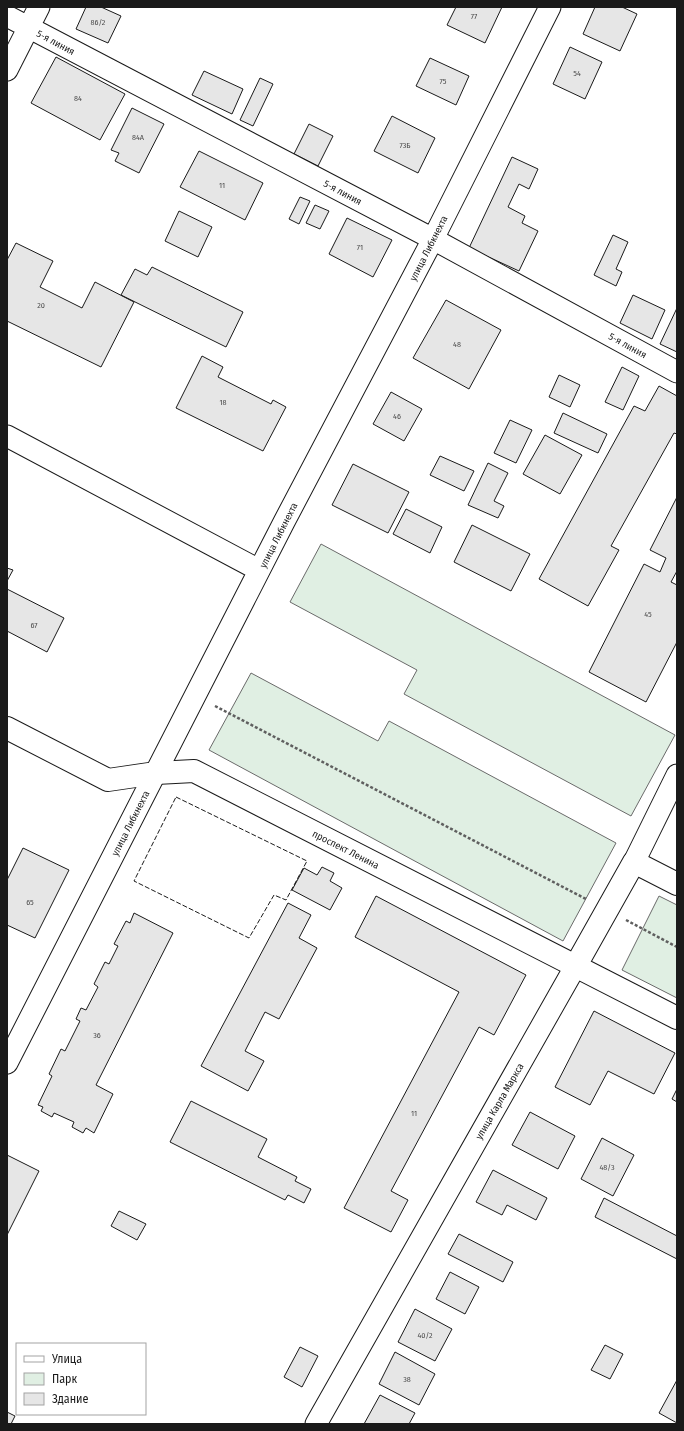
<svg xmlns="http://www.w3.org/2000/svg" width="684" height="1431" font-family="'Fira Sans Condensed',sans-serif">
  <rect width="100%" height="100%" fill="#fff"/>
  <path fill="#e0efe3" stroke="#6a6a6a" d="M321 544 675 735 631 816 404 694 417 670 290 602Z
    M251 673 378 741 389 721 616 843 563 941 209 750Z
    M659 896 677 905V998L622 970Z"/>
  <path fill="#e6e6e6" stroke="#1a1a1a" d="M86 7H101L121 16 108 43 76 29Z
    M456 7H502L485 43 447 25Z
    M595 7H622L637 14 620 51 583 34Z
    M570 47 602 62 585 99 553 84Z
    M56 57 125 94 100 140 31 103Z
    M430 58 469 76 456 105 416 86Z
    M204 71 243 89 232 114 192 95Z
    M260 78 273 84 253 126 240 120Z
    M132 108 164 124 139 173 115 161 119 153 111 150Z
    M392 116 435 138 418 173 374 151Z
    M309 124 333 136 318 166 294 154Z
    M199 151 263 183 245 220 180 187Z
    M512 157 538 169 529 189 519 184 508 207 525 216 522 223 538 231 519 271 469 248Z
    M300 197 310 201 299 224 289 219Z
    M315 205 329 211 320 229 306 223Z
    M179 211 212 227 198 257 165 241Z
    M347 218 392 240 373 277 329 254Z
    M613 235 628 242 616 269 622 272 616 286 594 275Z
    M16 243 53 261 40 287 82 308 95 282 134 302 101 367 7 321V260Z
    M152 267 243 312 226 347 121 295 135 269 147 275Z
    M633 295 665 310 652 339 620 323Z
    M446 300 501 330 469 389 413 358Z
    M677 308V352L660 344Z
    M202 356 223 367 218 377 271 404 273 400 286 407 263 451 176 408Z
    M622 367 639 376 623 410 605 402Z
    M559 375 580 385 570 407 549 397Z
    M659 386 677 396V434L674 433 611 546 619 550 588 606 539 579 634 406 645 411Z
    M391 392 422 409 404 441 373 424Z
    M563 413 607 434 598 453 554 433Z
    M510 420 532 430 516 463 494 453Z
    M545 435 582 455 560 494 523 474Z
    M440 456 474 471 464 491 430 475Z
    M488 463 508 473 494 501 504 506 498 518 468 505Z
    M353 464 409 492 388 533 332 505Z
    M677 497V571L671 582 677 585V642L646 702 589 672 644 564 660 572 666 558 650 550Z
    M406 509 442 527 430 553 393 534Z
    M472 525 530 554 511 591 454 562Z
    M7 568 13 570 7 581Z
    M7 589 64 618 47 652 7 631Z
    M23 848 69 870 35 938 7 925V880Z
    M322 867 334 873 330 881 342 888 330 910 292 890 304 868 317 875Z
    M376 896 526 975 494 1035 479 1027 391 1191 408 1200 391 1232 344 1208 459 992 355 937Z
    M288 903 311 915 299 938 317 948 279 1019 265 1012 245 1051 264 1061 248 1091 201 1066Z
    M134 913 173 933 96 1085 113 1094 94 1133 86 1128 83 1133 72 1127 74 1122 54 1113 52 1117 41 1111 43 1107 38 1105 52 1076 49 1074 61 1049 65 1051 80 1021 76 1019 81 1008 86 1010 98 987 94 984 105 962 109 964 118 946 114 944 126 921 130 923Z
    M594 1011 675 1053 654 1094 608 1071 590 1105 555 1087Z
    M677 1089V1102L672 1099Z
    M191 1101 267 1139 258 1157 297 1177 295 1181 311 1189 304 1203 288 1195 285 1200 170 1142Z
    M530 1112 575 1136 558 1169 512 1145Z
    M602 1138 634 1155 613 1196 581 1179Z
    M7 1155 39 1171 7 1235Z
    M493 1170 547 1198 536 1220 507 1205 502 1215 476 1202Z
    M604 1198 677 1236V1259L595 1217Z
    M119 1211 146 1224 137 1240 111 1226Z
    M459 1234 513 1262 503 1282 448 1254Z
    M450 1272 479 1287 465 1314 436 1299Z
    M415 1309 452 1329 435 1361 398 1342Z
    M605 1345 623 1354 610 1379 591 1370Z
    M300 1347 318 1356 302 1387 284 1377Z
    M395 1352 435 1374 419 1405 379 1384Z
    M677 1380V1423L659 1413Z
    M380 1395 415 1413 409 1424H364Z
    M7 1412 15 1416 11 1424H7Z"/>
  <g fill="none" stroke-linecap="round" stroke-linejoin="round">
    <g stroke="#1a1a1a" stroke-width="23">
      <path id="street" d="M7 16 433 239 677 372
        M7 70 39 7
        M7 436 259 570
        M634 862 677 775
        M7 1063 284 522 433 239 550 7
        M316 1424 575 967"/>
    </g>
    <g stroke="#1a1a1a" stroke-width="24">
      <path id="secondary" d="M7 728 108 780 156 773 194 771 677 1018
        M575 967 634 862 677 884"/>
    </g>
    <path stroke="#5f5f5f" stroke-width="2.5" stroke-dasharray="3 2" stroke-linecap="butt" d="M215 706 586 899
      M626 920 677 947"/>
    <use href="#street" stroke="#fff" stroke-width="21"/>
    <use href="#secondary" stroke="#fff" stroke-width="22"/>
    <path stroke="#1a1a1a" stroke-width="1" stroke-dasharray="5 2" stroke-linecap="butt" d="M176 797 307 861 286 900 274 895 249 938 134 881Z"/>
  </g>
  <g text-anchor="middle" stroke-width="3" stroke-linejoin="round" paint-order="stroke">
    <g font-size="8" fill="#4d4d4d">
      <text x="474" y="19">77</text>
      <text x="98" y="25">86/2</text>
      <text x="577" y="76">54</text>
      <text x="443" y="84">75</text>
      <text x="78" y="101">84</text>
      <text x="138" y="140">84А</text>
      <text x="405" y="148">73Б</text>
      <text x="222" y="188">11</text>
      <text x="360" y="250">71</text>
      <text x="41" y="308">20</text>
      <text x="457" y="347">48</text>
      <text x="223" y="405">18</text>
      <text x="397" y="419">46</text>
      <text x="648" y="617">45</text>
      <text x="34" y="628">67</text>
      <text x="30" y="905">65</text>
      <text x="97" y="1038">36</text>
      <text x="414" y="1116">11</text>
      <text x="607" y="1170">48/3</text>
      <text x="425" y="1338">40/2</text>
      <text x="407" y="1382">38</text>
    </g>
    <g font-size="10" fill="#1a1a1a" stroke="#fff">
      <text transform="translate(56 42) rotate(28)" y="4">5-я линия</text>
      <text transform="translate(343 192) rotate(28)" y="4">5-я линия</text>
      <text transform="translate(428 248) rotate(-63)" y="4">улица Либкнехта</text>
      <text transform="translate(628 345) rotate(29)" y="4">5-я линия</text>
      <text transform="translate(278 535) rotate(-63)" y="4">улица Либкнехта</text>
      <text transform="translate(130 823) rotate(-63)" y="4">улица Либкнехта</text>
      <text transform="translate(346 849) rotate(27)" y="4">проспект Ленина</text>
      <text transform="translate(499 1101) rotate(-60)" y="4">улица Карла Маркса</text>
    </g>
  </g>
  <rect width="684" height="1431" fill="none" stroke="#1a1a1a" stroke-width="16"/>
  <rect x="16" y="1343" width="130" height="72" fill="#ffffff" stroke="#a3a3a3"/>
  <rect x="24" y="1356" width="20" height="6" fill="#ffffff" stroke="#a3a3a3"/>
  <text x="52" y="1363" font-size="12" fill="#1a1a1a">Улица</text>
  <rect x="24" y="1373" width="20" height="12" fill="#e0efe3" stroke="#a3a3a3"/>
  <text x="52" y="1383" font-size="12" fill="#1a1a1a">Парк</text>
  <rect x="24" y="1393" width="20" height="12" fill="#e6e6e6" stroke="#a3a3a3"/>
  <text x="52" y="1403" font-size="12" fill="#1a1a1a">Здание</text>
</svg>
